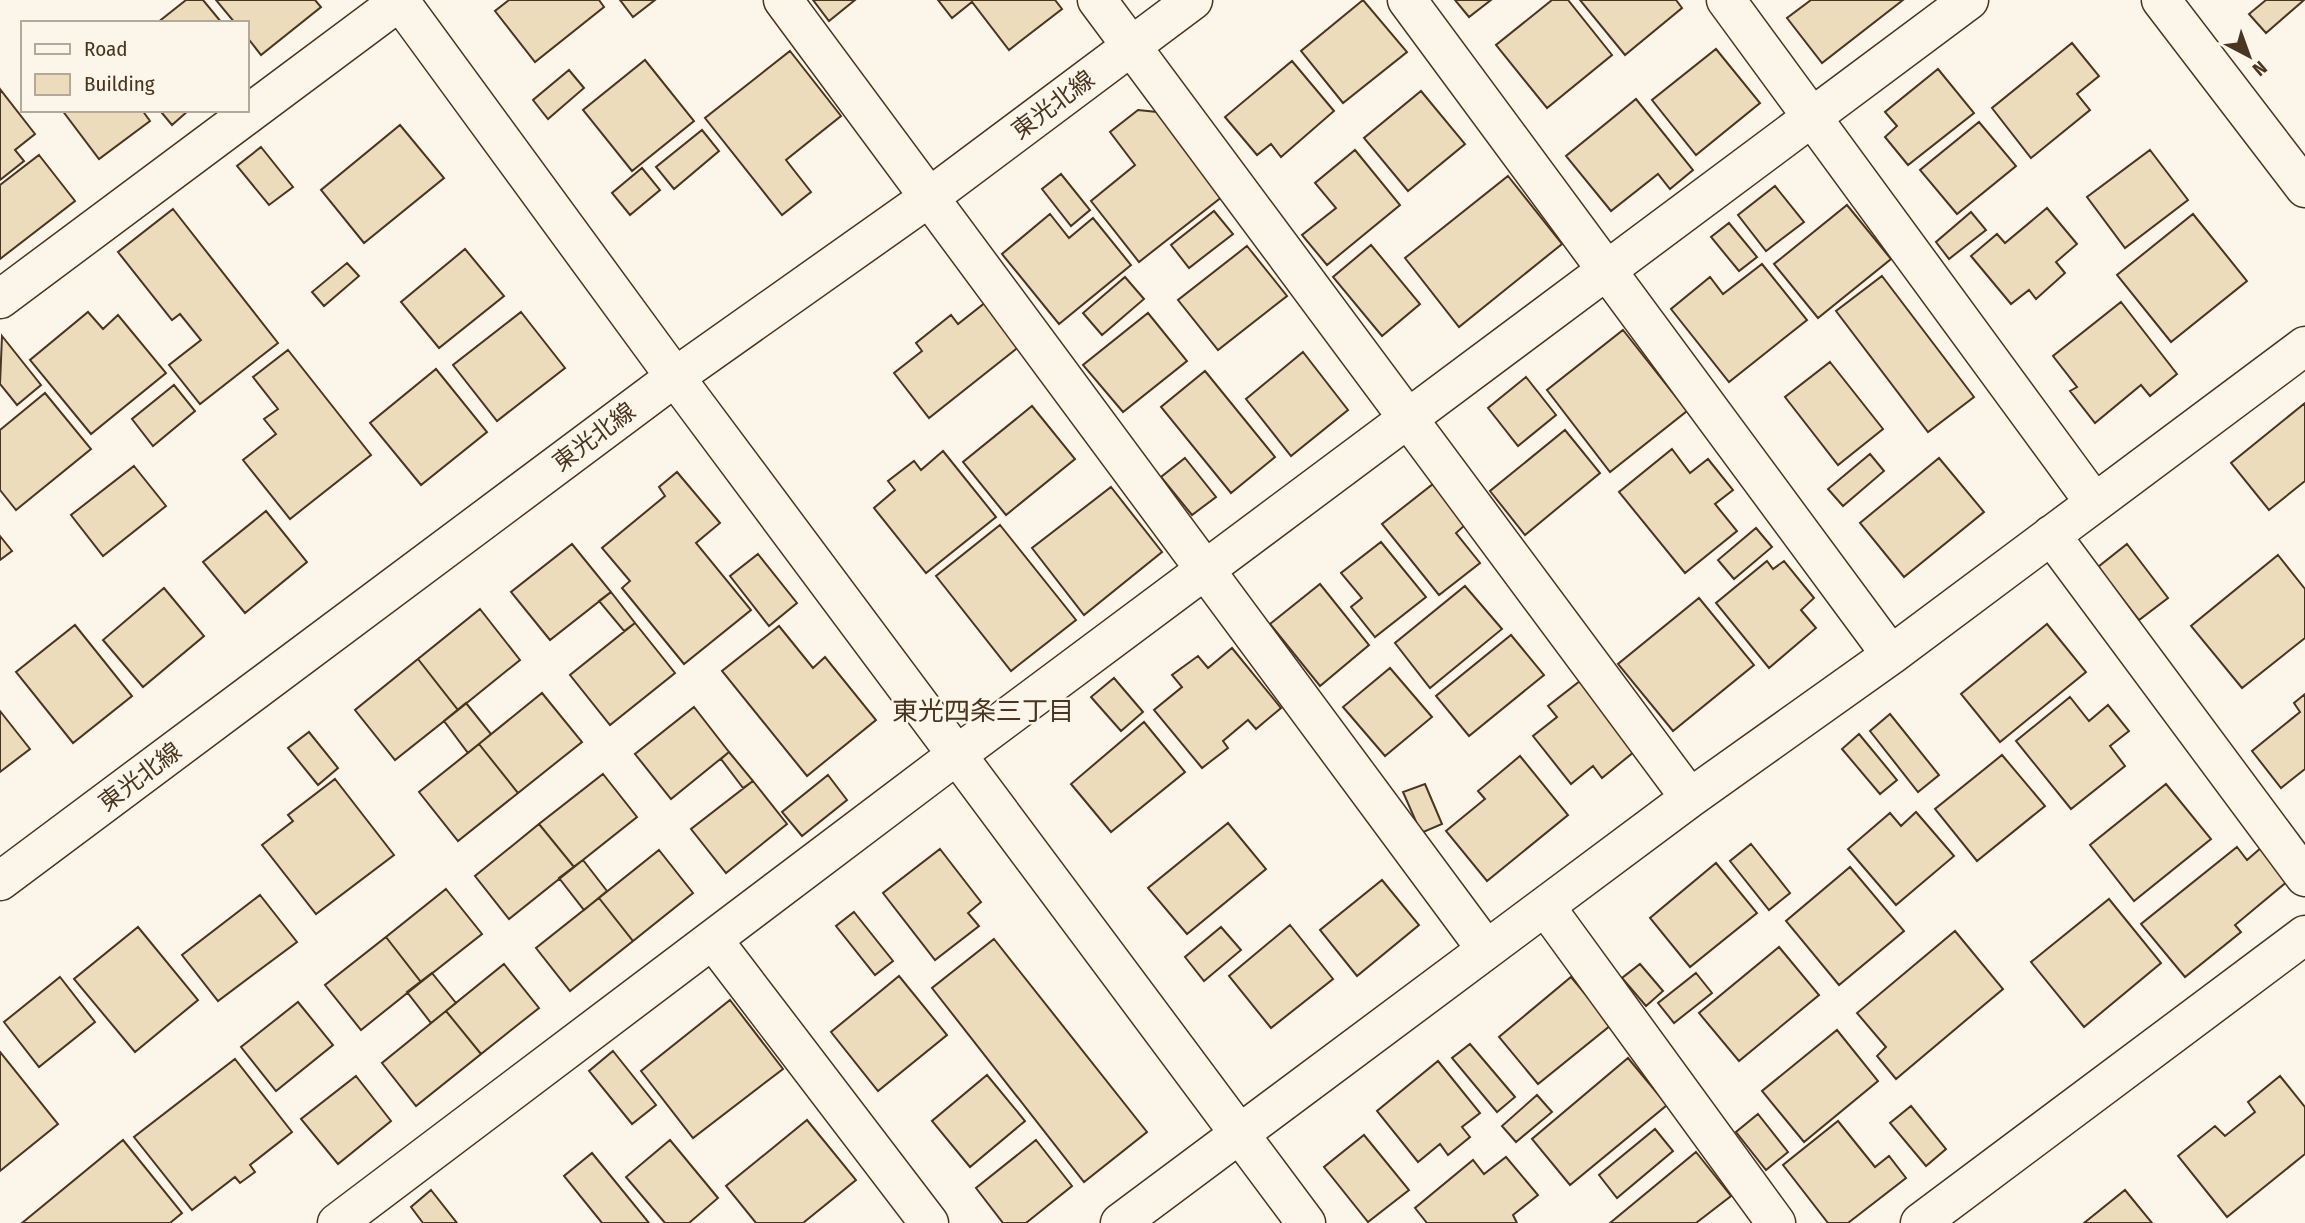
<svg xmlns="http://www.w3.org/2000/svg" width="2305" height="1223" font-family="'Fira Sans Condensed','Noto Sans JP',sans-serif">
  <rect width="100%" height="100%" fill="#fbf6e9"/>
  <path fill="#ecdcbc" stroke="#4a3520" stroke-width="2" d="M186 0H203L222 23H157Z
    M216 0H315L321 7 261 55 247 37V23H235Z
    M509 0H599L604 7 535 62 495 11Z
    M620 0H655L633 17Z
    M813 0H855L829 21Z
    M938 0H1055L1062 9 1009 50 972 2 952 18Z
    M1363 0 1407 52 1343 103 1301 51Z
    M1455 0H1491L1469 17Z
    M1552 0H1568L1612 55 1547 108 1496 45Z
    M1580 0H1676L1682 8 1625 55Z
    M1811 0H1903L1822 63 1787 18Z
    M2266 0H2304L2266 33 2249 14Z
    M2072 43 2099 76 2077 94 2090 110 2031 158 1992 108Z
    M1716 49 1760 103 1696 155 1652 100Z
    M790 51 841 116 786 160 811 192 782 215 705 118Z
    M645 60 694 121 632 171 583 110Z
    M1292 61 1334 111 1281 157 1271 144 1257 155 1225 117Z
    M1938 69 1974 113 1908 165 1885 137 1897 126 1885 112Z
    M569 70 584 88 548 119 533 100Z
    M0 89 35 134 15 150 24 161 0 180Z
    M1421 91 1465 144 1408 191 1364 138Z
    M1636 99 1693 170 1670 189 1658 174 1611 211 1566 156Z
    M62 110H142L150 121 99 159Z
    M165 110H189L172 125 162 113Z
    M1138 110 1157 112 1223 196 1139 262 1091 201 1135 165 1110 132Z
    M1979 122 2016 166 1957 214 1920 170Z
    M400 125 444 178 364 243 321 190Z
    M702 130 719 151 674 189 656 167Z
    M261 147 293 187 269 205 237 166Z
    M1355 150 1400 205 1327 265 1302 235 1336 208 1315 183Z
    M2150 150 2188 200 2125 248 2087 197Z
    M39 155 75 201 0 259V185Z
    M642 168 660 190 630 215 612 193Z
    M1061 174 1090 210 1071 226 1042 189Z
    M1508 176 1562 244 1459 327 1405 258Z
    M1775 186 1804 222 1766 251 1738 215Z
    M1847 205 1891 259 1818 318 1774 264Z
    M2047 208 2077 244 2056 262 2065 273 2036 299 2029 290 2011 304 1971 256 1997 234 2005 243Z
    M173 209 278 343 200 404 169 365 201 340 180 314 172 320 118 252Z
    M1214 211 1233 234 1189 268 1171 245Z
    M1971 212 1986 230 1949 259 1936 242Z
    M1050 214 1069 238 1093 218 1131 265 1059 324 1002 254Z
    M2193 214 2247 281 2171 342 2117 275Z
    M1729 223 1757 257 1739 271 1711 237Z
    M1371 245 1420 304 1382 336 1333 277Z
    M1247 246 1287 296 1218 350 1178 300Z
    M465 249 504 296 439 348 401 302Z
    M347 263 359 276 324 306 312 292Z
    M1762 264 1807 320 1729 382 1671 309 1710 277 1723 294Z
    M1882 276 1974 397 1928 432 1836 311Z
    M1125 277 1144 299 1102 335 1083 313Z
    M986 302 1020 346 929 418 894 373 922 351 916 343 951 315 958 324Z
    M2121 302 2177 374 2150 396 2141 385 2095 423 2070 391 2077 387 2053 356Z
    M88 312 103 329 118 315 166 373 91 434 30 360Z
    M521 312 565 368 497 421 453 365Z
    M1148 313 1187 361 1123 412 1083 365Z
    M1623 330 1687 411 1610 472 1547 390Z
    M2 336 41 385 17 405 0 384Z
    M288 350 371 455 290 519 243 460 276 434 264 419 278 409 253 377Z
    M1303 352 1348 410 1291 456 1246 399Z
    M1830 362 1883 429 1838 465 1785 397Z
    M436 369 487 432 421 485 370 423Z
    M1205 371 1275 457 1231 493 1161 407Z
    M1526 377 1556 415 1518 446 1488 408Z
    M174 385 195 411 153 446 132 419Z
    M45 393 91 449 16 510 0 490V430Z
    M2305 403V481L2269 510 2231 463Z
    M1032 406 1075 459 1006 515 963 462Z
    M1565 430 1600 473 1525 535 1490 491Z
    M1672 449 1690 473 1708 459 1733 490 1715 504 1737 531 1685 573 1619 492Z
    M943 451 996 517 926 573 874 508 895 490 888 481 914 461 921 470Z
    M1870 454 1884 471 1843 506 1828 489Z
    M1185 458 1216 497 1192 515 1161 477Z
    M1939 458 1984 512 1904 577 1860 523Z
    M134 466 166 506 103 556 71 515Z
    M677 472 720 523 696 543 751 610 684 664 622 588 630 581 602 548 665 496 659 487Z
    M1433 484 1465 525 1456 533 1480 563 1439 595 1382 524Z
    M1111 487 1162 552 1084 615 1032 548Z
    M266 511 307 562 245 613 203 562Z
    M1000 525 1076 620 1011 671 936 576Z
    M1756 528 1772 547 1734 579 1718 560Z
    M0 536 12 551 0 560Z
    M1381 542 1426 597 1375 637 1351 607 1362 598 1341 573Z
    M572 544 611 592 550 640 511 592Z
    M2127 544 2168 598 2139 620 2098 567Z
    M758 554 797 603 769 626 730 576Z
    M2278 555 2305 589V638L2242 688 2191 626Z
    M1767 561 1773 569 1784 561 1814 598 1801 610 1816 628 1769 668 1716 603Z
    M1320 584 1369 645 1320 686 1270 624Z
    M1465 586 1502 629 1430 688 1395 643Z
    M164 588 204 636 143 687 103 640Z
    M611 592 635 623 624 631 599 601Z
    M1699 598 1754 665 1673 731 1618 664Z
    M480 609 520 660 458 710 418 659Z
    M635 623 675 673 610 725 570 675Z
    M2047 624 2086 672 2000 742 1961 694Z
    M75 625 132 696 73 743 16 672Z
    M779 626 813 668 825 657 876 720 807 776 722 671Z
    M1511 635 1544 675 1469 736 1436 696Z
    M1232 648 1281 708 1256 729 1248 720 1223 741 1228 748 1202 768 1154 710 1182 687 1172 675 1198 656 1208 668Z
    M418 659 458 710 395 760 355 710Z
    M1390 668 1432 717 1385 756 1343 707Z
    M1114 678 1143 712 1121 731 1091 697Z
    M1580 681 1635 751 1602 778 1593 766 1571 784 1533 736 1557 717 1548 706Z
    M542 693 582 742 518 793 479 744Z
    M2305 694V769L2281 788 2252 751 2300 712 2294 703Z
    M2070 697 2089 721 2108 705 2129 731 2110 746 2125 766 2071 809 2016 741Z
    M466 703 491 734 468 753 444 721Z
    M694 707 729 752 671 799 635 754Z
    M0 711 30 749 0 772Z
    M1890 714 1939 775 1918 792 1870 731Z
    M1144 722 1185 772 1111 832 1071 784Z
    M309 732 338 768 318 785 288 748Z
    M1859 734 1897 780 1880 794 1842 749Z
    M479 744 518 793 458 841 419 792Z
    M729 752 753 781 743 788 721 759Z
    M2002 755 2045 806 1977 861 1935 809Z
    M1520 756 1568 815 1487 881 1446 831 1485 799 1478 791Z
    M603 774 637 817 574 867 539 824Z
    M828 775 847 800 802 836 782 812Z
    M335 779 394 855 316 914 262 845 293 821 288 815Z
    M753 781 787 824 726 873 691 829Z
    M1425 784 1442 824 1421 833 1403 792Z
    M2166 784 2211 839 2134 901 2090 845Z
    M1916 812 1954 856 1896 905 1848 849 1890 813 1901 826Z
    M1228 823 1266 869 1187 934 1148 888Z
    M539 824 574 867 509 919 475 876Z
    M1751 844 1790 893 1769 910 1730 861Z
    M2237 847 2247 860 2262 847 2289 880 2235 925 2241 932 2185 977 2141 924Z
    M940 849 981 902 968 913 979 926 935 960 883 893Z
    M659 850 693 893 633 941 599 898Z
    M583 860 607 891 584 910 559 878Z
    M1716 863 1757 913 1690 967 1650 918Z
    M1850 867 1904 931 1839 985 1786 921Z
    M1382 880 1419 925 1357 976 1320 930Z
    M446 889 482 934 421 982 386 937Z
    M260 895 297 942 218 1001 182 955Z
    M599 898 633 941 570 991 536 948Z
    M2109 899 2161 963 2084 1027 2031 962Z
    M854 912 893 961 875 975 836 926Z
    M1290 925 1333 979 1271 1028 1229 976Z
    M138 927 198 1000 135 1052 74 979Z
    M1221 927 1241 950 1204 981 1185 957Z
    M1955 931 2003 989 1896 1079 1877 1056 1886 1047 1857 1013Z
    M386 937 421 982 361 1030 325 985Z
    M994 939 1147 1132 1084 1182 932 988Z
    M1779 947 1819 995 1739 1061 1699 1013Z
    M504 964 539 1008 481 1054 446 1011Z
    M1640 964 1663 991 1646 1006 1622 978Z
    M432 973 456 1003 431 1023 407 992Z
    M1696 973 1712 993 1674 1023 1658 1003Z
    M899 976 947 1035 878 1091 831 1032Z
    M60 977 95 1022 39 1067 4 1022Z
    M1571 977 1611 1025 1538 1084 1499 1037Z
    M730 1000 783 1069 693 1138 641 1071Z
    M298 1002 333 1045 276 1091 241 1047Z
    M446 1011 481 1054 416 1106 382 1063Z
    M1837 1030 1878 1081 1804 1142 1762 1091Z
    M1470 1044 1515 1097 1497 1112 1452 1058Z
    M613 1051 656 1105 632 1124 589 1071Z
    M0 1052 58 1124 0 1171Z
    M1628 1058 1667 1105 1570 1185 1532 1139Z
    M235 1059 292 1132 250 1165 255 1172 240 1183 235 1177 192 1210 134 1137Z
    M1438 1061 1480 1113 1462 1127 1470 1137 1448 1155 1440 1144 1418 1162 1377 1111Z
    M987 1075 1025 1121 970 1167 932 1121Z
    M356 1076 391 1121 338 1164 301 1119Z
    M2280 1076 2305 1107V1154L2227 1217 2178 1156 2215 1126 2225 1136 2255 1112 2248 1102Z
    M1537 1095 1552 1112 1516 1142 1502 1126Z
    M1911 1106 1946 1149 1926 1166 1890 1123Z
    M1758 1114 1788 1152 1766 1170 1736 1132Z
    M807 1120 856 1180 803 1223H756L726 1186Z
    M1838 1121 1875 1167 1889 1156 1906 1178 1848 1223H1828L1783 1165Z
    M1655 1129 1673 1151 1617 1198 1599 1175Z
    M1364 1135 1409 1190 1368 1222 1324 1167Z
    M123 1140 182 1213 170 1223H22Z
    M670 1140 718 1198 689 1223H665L626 1177Z
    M1036 1140 1072 1186 1026 1223H1003L976 1188Z
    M1696 1152 1731 1196 1696 1223H1610Z
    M592 1153 649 1223H602L564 1176Z
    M1506 1157 1538 1195 1513 1215 1517 1223H1427L1415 1208 1473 1160 1484 1174Z
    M431 1190 457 1223H423L411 1207Z
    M2125 1190 2152 1223H2084Z"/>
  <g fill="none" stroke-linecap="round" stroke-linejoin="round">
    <g stroke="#4a3520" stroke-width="41">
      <path id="street" d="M399 0 675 377 1306 1223
        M783 0 1486 949
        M1097 0 1690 798
        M1407 0 1891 655
        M1726 0 2094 502
        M0 299 401 0
        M2051 535 2305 877
        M0 881 675 377 931 196 1193 0
        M1545 906 1776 1223
        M713 940 929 1223
        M337 1223 958 754 1969 0
        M1120 1223 1690 798 1891 655 2305 346
        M1920 1223 2305 935"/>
    </g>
    <g stroke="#4a3520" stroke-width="41">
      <path id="secondary" d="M2161 0 2305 188"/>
    </g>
    <use href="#street" stroke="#fbf6e9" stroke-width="38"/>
    <use href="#secondary" stroke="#fbf6e9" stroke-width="38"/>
  </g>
  <g text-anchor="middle" stroke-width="5" stroke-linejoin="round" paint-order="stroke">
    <g font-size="24" fill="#4a3520" stroke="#fbf6e9">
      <text transform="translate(1053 105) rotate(-37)" y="8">東光北線</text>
      <text transform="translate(594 437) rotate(-37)" y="8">東光北線</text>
      <text transform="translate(140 777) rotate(-37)" y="8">東光北線</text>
    </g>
    <g font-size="26" fill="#4a3520" stroke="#fbf6e9">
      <text x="983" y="720">東光四条三丁目</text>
    </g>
  </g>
  <rect x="21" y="21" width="228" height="91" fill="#fbf6e9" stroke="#b4a999" stroke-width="2"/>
  <rect x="35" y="44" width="35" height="10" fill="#fbf6e9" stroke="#b4a999" stroke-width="2"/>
  <text x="84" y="56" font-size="21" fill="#4a3520">Road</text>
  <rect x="35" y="74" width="35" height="21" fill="#ecdcbc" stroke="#b4a999" stroke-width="2"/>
  <text x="84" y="91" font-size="21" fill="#4a3520">Building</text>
  <g transform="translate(2249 56) rotate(139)" stroke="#fbf6e9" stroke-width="5" paint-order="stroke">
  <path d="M0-5L12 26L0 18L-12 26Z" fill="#4a3520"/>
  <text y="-10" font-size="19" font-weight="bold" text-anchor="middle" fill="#4a3520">N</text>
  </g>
</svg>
